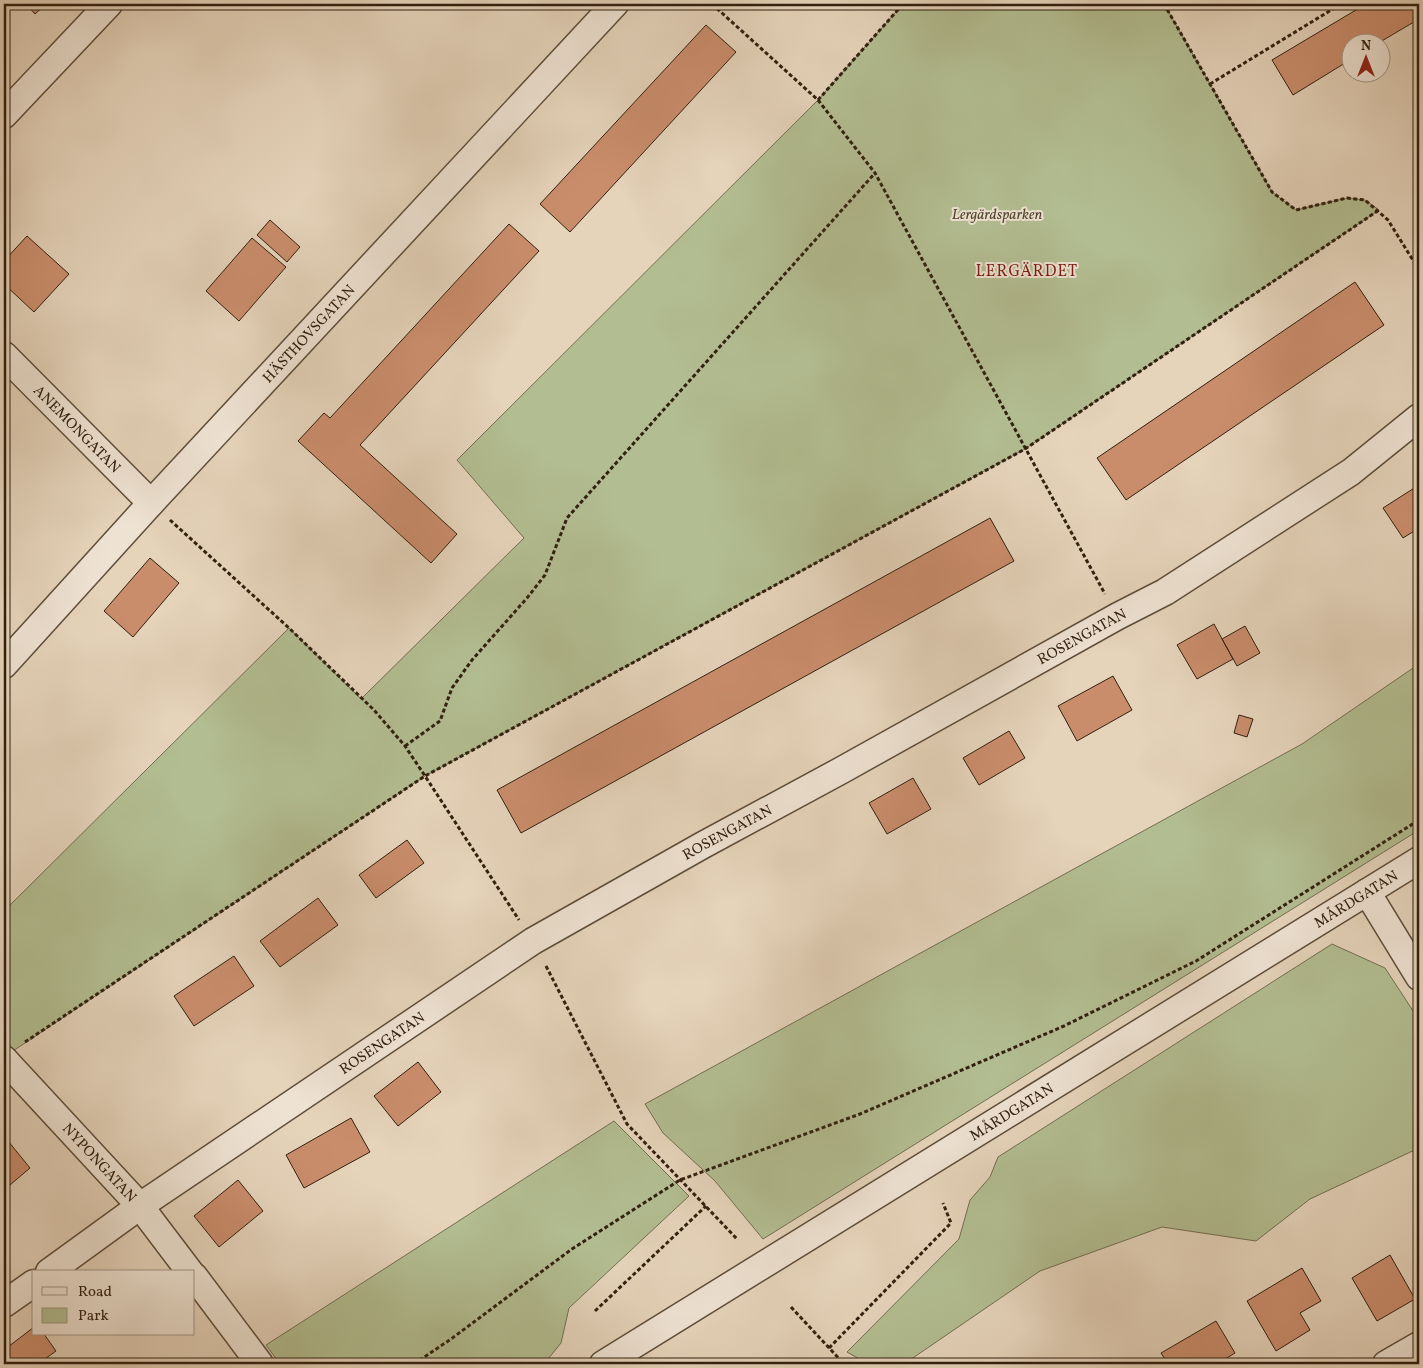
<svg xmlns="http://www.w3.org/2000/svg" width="1423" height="1368" font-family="Vollkorn,serif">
  <rect width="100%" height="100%" fill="#e5d3ba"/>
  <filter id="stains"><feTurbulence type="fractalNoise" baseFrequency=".004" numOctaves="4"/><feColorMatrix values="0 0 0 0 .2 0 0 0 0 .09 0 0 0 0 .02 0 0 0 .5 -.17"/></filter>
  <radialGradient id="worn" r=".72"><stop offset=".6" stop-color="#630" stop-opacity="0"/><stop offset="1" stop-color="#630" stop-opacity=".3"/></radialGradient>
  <path fill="#b2bd91" stroke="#726e50" d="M903 4H1164L1272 192 1296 210 1347 198 1365 200 1379 210 1025 449 425 776 4 1057V911L289 628 361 699 524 538 457 460 818 100Z
    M1419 664V830L763 1239 715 1181 663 1133 645 1104 1302 744Z
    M1332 944 1385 968 1419 1020V1148L1310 1199 1256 1241 1162 1227 1040 1271 904 1364H868L847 1352 959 1239 970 1200 990 1177 998 1157Z
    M614 1121 689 1196 569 1308 561 1343 544 1364H280L266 1345Z"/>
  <path fill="#ca8d6c" stroke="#31200f" d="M26 4H46L35 14Z
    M1366 4H1419V19L1380 42H1350V60L1293 95 1272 60Z
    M706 25 736 52 570 232 540 204Z
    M270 220 300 247 287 262 257 235Z
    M509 224 539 251 360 445 457 534 431 563 298 441 324 413 330 418Z
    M27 236 69 274 34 312 4 284V261Z
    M252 238 286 267 239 321 206 291Z
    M1355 282 1384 325 1126 500 1097 458Z
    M1419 485V528L1403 538 1383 508Z
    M990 518 1014 561 521 833 497 790Z
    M150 558 179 583 133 637 104 611Z
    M1214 624 1233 659 1197 679 1177 645Z
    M1245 626 1260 653 1237 666 1222 639Z
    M1113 676 1132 710 1077 741 1058 706Z
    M1239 715 1253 719 1247 737 1234 733Z
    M1009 731 1025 758 979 785 963 758Z
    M913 778 931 809 887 834 869 803Z
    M407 840 424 863 376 898 359 875Z
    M318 898 338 925 280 967 260 941Z
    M234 956 254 986 194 1026 174 996Z
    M418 1062 441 1092 398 1126 374 1096Z
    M351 1118 370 1152 304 1188 286 1155Z
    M4 1136 30 1168 4 1190Z
    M238 1180 263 1211 219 1247 194 1216Z
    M1390 1255 1415 1299 1377 1321 1352 1278Z
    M1302 1268 1321 1301 1300 1313 1310 1330 1276 1351 1247 1301Z
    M1216 1321 1235 1353 1217 1364H1168L1161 1353Z
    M34 1327V1334H44L56 1351 38 1364H4V1350Z"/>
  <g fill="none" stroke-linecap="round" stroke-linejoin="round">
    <g stroke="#5e4d3a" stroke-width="29">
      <g id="minor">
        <path d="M4 115 109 4"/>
        <path id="s1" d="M4 355 151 503"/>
        <path id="s2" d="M4 665 151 503 615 4"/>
        <path d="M1367 892 1419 977"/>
        <path id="s3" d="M4 1059 140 1206 190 1272"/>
        <path id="s4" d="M49 1272 140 1206 533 941 703 845 842 770 1118 616 1165 592 1351 472 1419 417"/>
        <path d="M194 1276 260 1364"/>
        <path d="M4 1304 34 1283"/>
        <path id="s5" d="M603 1364 1419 860"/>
        <path d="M1386 1364 1419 1345"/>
      </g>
    </g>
    <path stroke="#31200f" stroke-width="3" stroke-dasharray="4 2.5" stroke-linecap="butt" d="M712 4 818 100 875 173 1105 594
      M1164 4 1272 192 1296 210 1347 198 1365 200 1388 220 1419 270
      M1210 84 1341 4
      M818 100 903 4
      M170 520 289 628 374 710 405 746 425 776 519 920
      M405 746 440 721 452 688 472 660 527 598 545 575 567 518 875 173
      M546 966 627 1124 738 1240
      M25 1042 425 776 1025 449 1379 210
      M791 1307 844 1364
      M595 1311 706 1206
      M829 1348 951 1223 943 1203
      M414 1364 451 1339 572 1249 680 1180 860 1114 1064 1026 1196 961 1419 820"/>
    <use href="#minor" stroke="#eee2d2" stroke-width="26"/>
  </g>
  <g text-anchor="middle" stroke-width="4" stroke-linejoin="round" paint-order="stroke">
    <g font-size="15" font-style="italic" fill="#514730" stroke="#eee2d2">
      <text x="997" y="219">Lergärdsparken</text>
    </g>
    <g font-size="15" fill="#31200f" stroke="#eee2d2">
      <text dy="5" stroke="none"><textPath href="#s2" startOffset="450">HÄSTHOVSGATAN</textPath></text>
      <text dy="5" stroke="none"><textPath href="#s1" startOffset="104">ANEMONGATAN</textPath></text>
      <text dy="5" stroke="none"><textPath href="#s4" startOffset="1214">ROSENGATAN</textPath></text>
      <text dy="5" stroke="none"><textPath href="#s4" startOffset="809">ROSENGATAN</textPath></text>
      <text dy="5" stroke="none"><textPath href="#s5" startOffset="885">MÅRDGATAN</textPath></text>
      <text dy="5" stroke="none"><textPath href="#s4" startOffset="404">ROSENGATAN</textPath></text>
      <text dy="5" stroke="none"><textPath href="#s5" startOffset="480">MÅRDGATAN</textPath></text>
      <text dy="5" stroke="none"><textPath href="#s3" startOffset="141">NYPONGATAN</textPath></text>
    </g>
    <g font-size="16" letter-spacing="1" fill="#7a1f14" stroke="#eee2d2">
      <text x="1027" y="276">LERGÄRDET</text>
    </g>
  </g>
  <rect width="1423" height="1368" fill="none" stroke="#e5d3ba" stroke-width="20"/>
  <rect x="5" y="5" width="1413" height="1358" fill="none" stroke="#31200f" stroke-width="2.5"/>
  <rect x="10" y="10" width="1403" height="1348" fill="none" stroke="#31200f"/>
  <rect x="32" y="1270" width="162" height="65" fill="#eee2d2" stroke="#a29484"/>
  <rect x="42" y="1287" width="25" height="8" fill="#eee2d2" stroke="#a29484"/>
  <text x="78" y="1296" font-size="15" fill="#31200f">Road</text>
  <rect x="42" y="1308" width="25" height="15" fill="#b2bd91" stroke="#a29484"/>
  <text x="78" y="1320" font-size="15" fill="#31200f">Park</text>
  <g transform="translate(1366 58)"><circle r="24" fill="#eee2d2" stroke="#a29484"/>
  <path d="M0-4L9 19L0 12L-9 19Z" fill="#8f2418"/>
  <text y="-8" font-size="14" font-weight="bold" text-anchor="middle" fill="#31200f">N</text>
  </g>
  <rect width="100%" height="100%" filter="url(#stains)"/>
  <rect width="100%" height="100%" fill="url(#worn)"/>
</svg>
